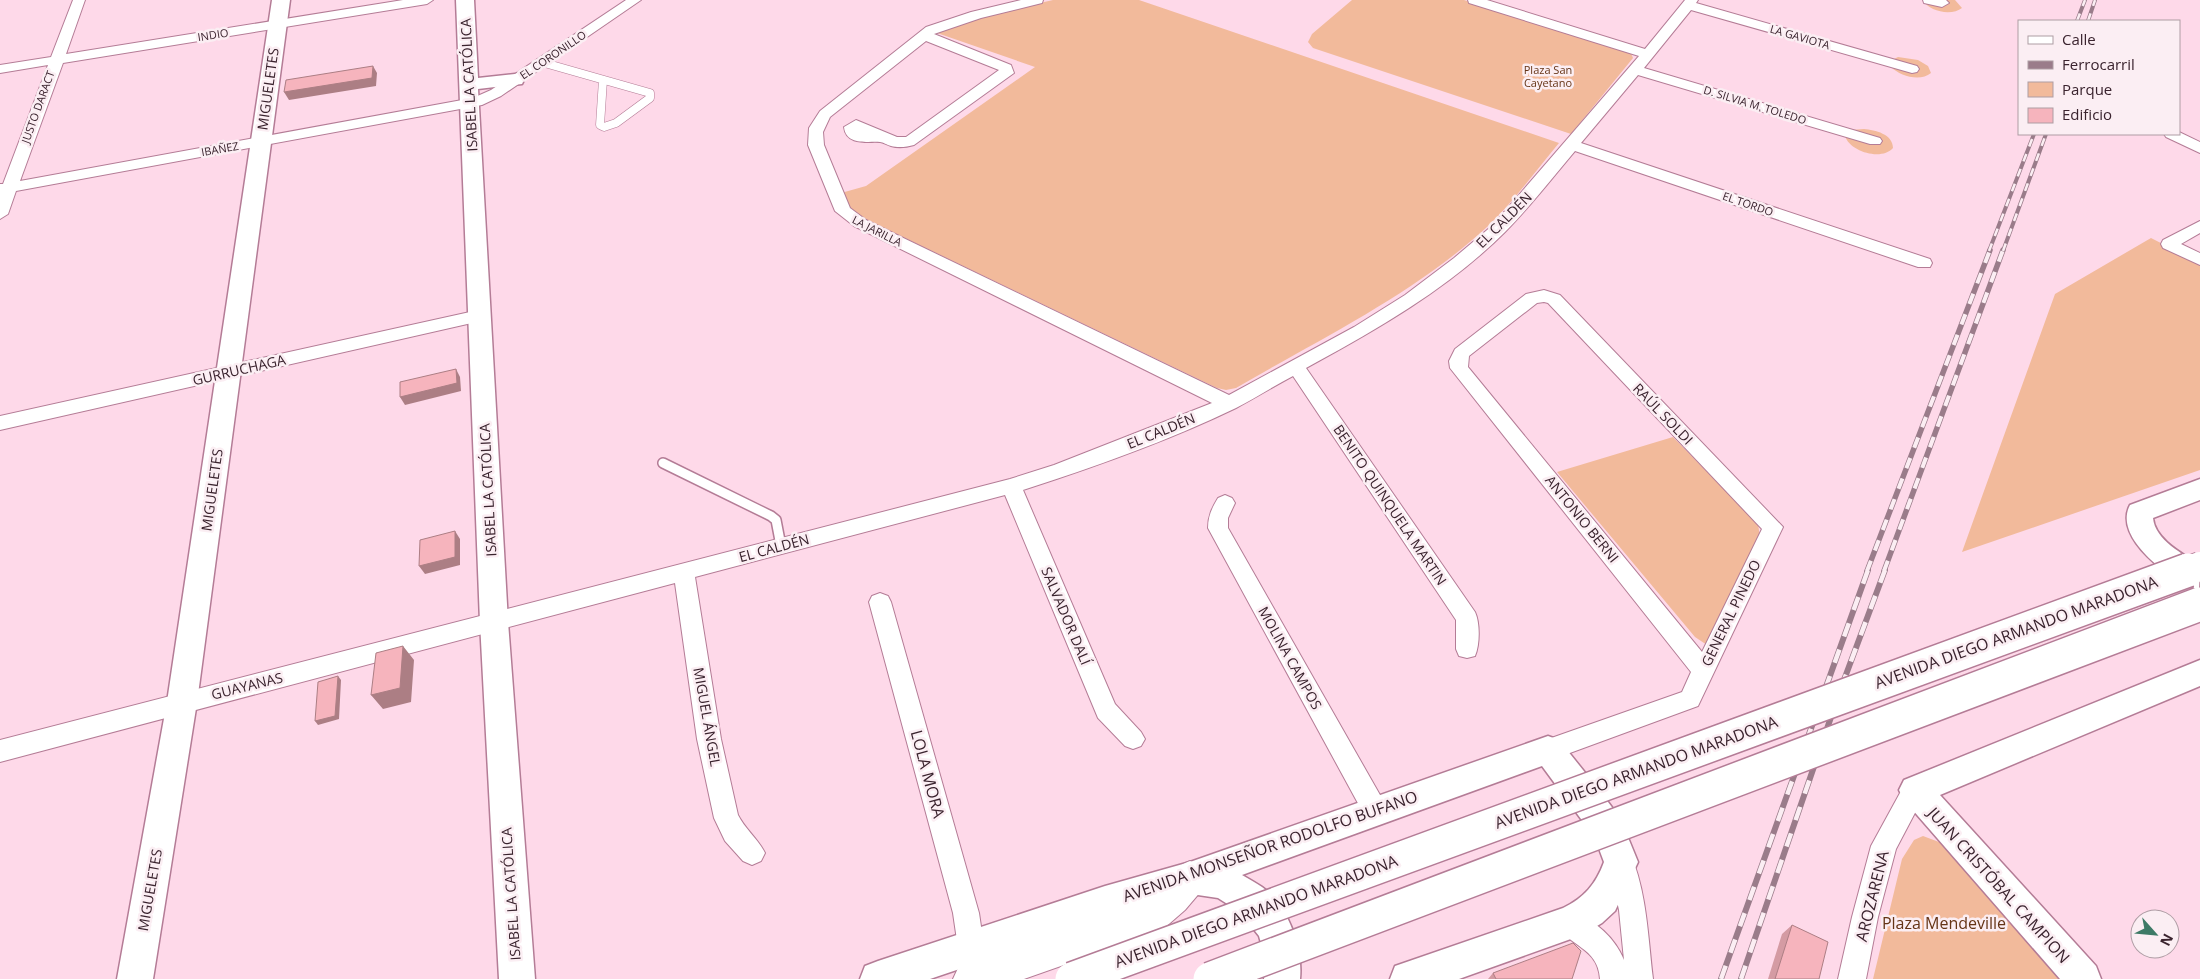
<svg xmlns="http://www.w3.org/2000/svg" width="2200" height="979" font-family="'Open Sans',sans-serif">
  <rect width="100%" height="100%" fill="#fed9e9"/>
  <path fill="#f2ba9b" d="M1053 0H1139L1559 143C1537 169 1512 204 1487 227 1414 294 1322 338 1236 388L1226 390 1217 388 859 216 842 199 841 193 866 186 1035 67 937 33 967 20Z
    M1352 0H1464L1630 51 1633 58 1571 134 1313 48 1308 42 1312 34Z
    M1923 0H1955L1962 8C1952 16 1929 12 1923 0Z
    M1898 57 1918 60 1928 66 1931 73C1920 82 1900 76 1891 67L1890 61Z
    M1864 129C1875 130 1893 134 1893 148 1882 161 1850 152 1845 136L1850 130Z
    M2151 238 2200 263V470L1962 552 2055 294Z
    M1673 437 1758 524 1760 537 1707 645 1695 637 1557 472Z
    M1923 836 1947 845 2067 979H1873L1902 859 1914 840Z"/>
  <g fill="none" stroke-linecap="round" stroke-linejoin="round">
    <g stroke="#b47c96" stroke-width="9">
      <path id="service-far1" d="M541 62 650 93V98L616 123 604 127 600 125 603 80"/>
    </g>
    <g stroke="#b47c96" stroke-width="12">
      <path id="service" d="M663 463 771 516 776 520 781 546"/>
    </g>
    <g stroke="#b47c96" stroke-width="2">
      <path id="minor" d="M73 0H85L66 54 403 0H433L427 4 63 63 20 181 473 98 491 90 626 0H641L501 96 482 105 16 191 8 214 0 219V184H3L48 65 0 73V65L51 57Z
        M1021 0H1043L1042 3 981 18 934 34 1011 65 1014 73 914 145C907 147 898 148 891 146 887 145 883 142 880 142 868 141 846 146 844 127L856 120 897 137H906L999 70 926 41 830 117 823 132 824 145 850 208 866 220 1229 395 1354 327 1405 295 1454 258 1493 225 1639 56 1469 3 1468 0H1487L1645 49 1685 0H1698L1696 3 1917 66 1919 69 1917 72 1912 73 1691 10 1644 68 1880 138 1882 141 1880 144H1870L1638 75 1581 143 1930 259 1932 263 1930 267H1918L1575 151C1552 178 1530 207 1505 232 1448 289 1376 330 1306 368L1475 612C1480 623 1480 644 1475 656L1467 658 1459 656 1456 649V620L1293 376C1274 386 1255 398 1236 408 1168 441 1094 467 1023 490L1115 704 1141 732 1145 739 1141 746 1133 749 1125 746 1098 718 1005 495 695 577 721 739 738 815C745 829 758 839 765 853L761 861 752 865 743 861 725 841 714 818 697 739 675 583 0 762V740L1010 479 1054 465 1212 403 854 226 835 211 808 145 809 128 820 111 926 27 971 12Z
        M1923 0H1946L1949 3 1942 7 1924 3Z
        M2179 132 2200 142V153L2166 137 2164 134Z
        M2200 221V233L2181 244 2200 253V265L2163 248 2161 244 2163 240Z
        M1544 290 1560 295 1783 527 1698 706 1548 761 1540 758 1536 750 1540 742 1682 692 1691 672 1450 368 1449 361 1455 349 1526 294ZM1544 302 1548 303 1762 529 1702 652 1468 367 1469 356 1537 303Z
        M479 310 485 312 488 316 485 320 0 430V416Z
        M1225 495 1232 498 1235 503 1228 518V528L1384 802 1387 810 1384 818 1375 821 1366 818 1208 528C1208 516 1212 508 1218 498Z
        M880 593 888 596 891 602 979 913 984 947 980 956 971 960 962 956 958 947 953 913 869 602 872 596Z
        M1915 779 1924 782 1927 790 1896 849 1878 917 1866 979H1838L1852 917 1871 846 1906 782Z
        M1621 850 1630 853C1647 892 1648 938 1653 979H1600C1598 946 1567 947 1557 923L1561 914 1570 910C1594 920 1614 936 1624 960L1619 910 1608 862 1612 853Z"/>
    </g>
    <g stroke="#b47c96" stroke-width="3">
      <path id="tertiary" d="M272 0H290L197 702 153 979H117L167 702Z
        M456 0H474L478 78 515 74 522 76 524 80 522 84 478 89 508 622 535 979H499L480 622Z
        M2200 479V500L2153 518C2155 540 2183 554 2200 565L2199 590C2172 581 2112 538 2130 505Z
        M2200 660V686L1940 795 2096 966 2101 979H2060L1904 800 1899 790 1904 780Z
        M1548 736 1559 740 1599 790 1620 818 1638 862 1615 911 1602 923 1582 935 1459 979H1390L1395 966 1563 908C1584 898 1596 884 1604 862L1595 838 1542 766 1242 875C1249 879 1256 883 1262 887 1289 906 1303 949 1300 979H1264L1266 961 1259 936 1240 912 1218 898 1191 894 1105 920 930 979H860L865 966 878 961 1105 886 1190 862Z"/>
    </g>
    <g stroke="#b47c96" stroke-width="2">
      <path id="primary" d="M1190 861 1202 866 1208 878 1202 890 1185 910 1162 930 1149 935 1024 979H953L959 966 972 960 1138 903C1154 890 1171 868 1190 861Z"/>
    </g>
    <use href="#service-far1" stroke="#fff" stroke-width="8"/>
    <use href="#service" stroke="#fff" stroke-width="9"/>
    <use href="#minor" fill="#fff" fill-rule="evenodd"/>
    <use href="#tertiary" fill="#fff" fill-rule="evenodd"/>
    <use href="#primary" fill="#fff" fill-rule="evenodd"/>
    <g stroke="#9a7c8a" stroke-width="4">
      <path id="rail-far2" d="M2077 21 2085 0
        M2088 21 2095 0
        M1989 251 2034 134
        M2003 251 2046 134"/>
    </g>
    <g stroke="#9a7c8a" stroke-width="5.5">
      <path id="rail-far1" d="M1867 571 1990 250
        M1884 571 2003 250"/>
    </g>
    <g stroke="#9a7c8a" stroke-width="6">
      <path id="rail" d="M1721 979 1868 570
        M1741 979 1841 688 1885 570"/>
    </g>
    <use href="#rail-far2" stroke="#fbeef3" stroke-width="2.5" stroke-dasharray="8" stroke-linecap="butt"/>
    <use href="#rail-far1" stroke="#fbeef3" stroke-width="4" stroke-dasharray="11" stroke-linecap="butt"/>
    <use href="#rail" stroke="#fbeef3" stroke-width="4.5" stroke-dasharray="14" stroke-linecap="butt"/>
    <g stroke="#b47c96" stroke-width="28" stroke-linecap="butt">
      <path id="primary-bridge-far1" d="M2184 571 2200 565"/>
    </g>
    <g stroke="#b47c96" stroke-width="36" stroke-linecap="butt">
      <path id="primary-bridge" d="M1072 979 2188 570
        M1210 979 2200 604"/>
    </g>
    <use href="#primary-bridge-far1" stroke="#fff" stroke-width="26"/>
    <use href="#primary-bridge" stroke="#fff" stroke-width="33"/>
  </g>
  <path fill="#d49ba3" d="M1792 925 1819 979H1768L1782 934Z
    M1493 973 1572 979H1488Z"/>
  <path fill="#ac7e84" d="M373 66 377 73 376 86 289 100 284 92Z
    M456 369 460 377 461 391 405 405 400 397Z
    M455 531 460 539V565L425 574 419 566Z
    M403 646 414 660 411 702 383 709 371 695Z
    M338 676 341 680 339 719 318 725 315 721Z"/>
  <path fill="#f6b4bd" stroke="#ac7e84" d="M373 66 372 78 284 92 286 80Z
    M456 369 457 383 400 397V382Z
    M455 531V557L419 566 420 540Z
    M403 646 400 688 371 695 376 653Z
    M338 676 335 716 315 721 318 682Z
    M1792 925 1828 942 1819 979H1775Z
    M1573 943 1581 951 1572 979H1496L1493 973Z"/>
  <g text-anchor="middle" stroke-width="5" stroke-linejoin="round" paint-order="stroke">
    <g font-size="11" fill="#3a232e" stroke="#fbeef3">
      <text transform="translate(213 35) rotate(-9)" y="4">INDIO</text>
      <text transform="translate(1800 37) rotate(16)" y="4">LA GAVIOTA</text>
      <text transform="translate(553 55) rotate(-34)" y="4">EL CORONILLO</text>
      <text transform="translate(1755 105) rotate(17)" y="4">D. SILVIA M. TOLEDO</text>
      <text transform="translate(38 107) rotate(-70)" y="4">JUSTO DARACT</text>
      <text transform="translate(220 149) rotate(-10)" y="4">IBAÑEZ</text>
      <text transform="translate(1748 204) rotate(19)" y="4">EL TORDO</text>
      <text transform="translate(877 231) rotate(27)" y="4">LA JARILLA</text>
    </g>
    <g font-size="11" fill="#653416" stroke="#fbeef3">
      <text x="1548" y="74">Plaza San<tspan x="1548" dy="13">Cayetano</tspan></text>
    </g>
    <g font-size="14" fill="#3a232e" stroke="#fbeef3">
      <text transform="translate(469 85) rotate(-93)" y="5">ISABEL LA CATÓLICA</text>
      <text transform="translate(268 89) rotate(-82)" y="5">MIGUELETES</text>
      <text transform="translate(1504 220) rotate(-45)" y="5">EL CALDÉN</text>
      <text transform="translate(239 370) rotate(-13)" y="5">GURRUCHAGA</text>
      <text transform="translate(1663 414) rotate(46)" y="5">RAÚL SOLDI</text>
      <text transform="translate(1161 431) rotate(-22)" y="5">EL CALDÉN</text>
      <text transform="translate(212 490) rotate(-82)" y="5">MIGUELETES</text>
      <text transform="translate(488 490) rotate(-93)" y="5">ISABEL LA CATÓLICA</text>
      <text transform="translate(1390 505) rotate(56)" y="5">BENITO QUINQUELA MARTIN</text>
      <text transform="translate(1582 519) rotate(51)" y="5">ANTONIO BERNI</text>
      <text transform="translate(774 548) rotate(-15)" y="5">EL CALDÉN</text>
      <text transform="translate(1731 613) rotate(-64)" y="5">GENERAL PINEDO</text>
      <text transform="translate(1066 616) rotate(67)" y="5">SALVADOR DALÍ</text>
      <text transform="translate(1290 658) rotate(61)" y="5">MOLINA CAMPOS</text>
      <text transform="translate(247 686) rotate(-14)" y="5">GUAYANAS</text>
      <text transform="translate(707 717) rotate(80)" y="5">MIGUEL ÁNGEL</text>
      <text transform="translate(150 890) rotate(-80)" y="5">MIGUELETES</text>
      <text transform="translate(511 894) rotate(-94)" y="5">ISABEL LA CATÓLICA</text>
    </g>
    <g font-size="16" fill="#3a232e" stroke="#fbeef3">
      <text transform="translate(2016 632) rotate(-20)" y="6">AVENIDA DIEGO ARMANDO MARADONA</text>
      <text transform="translate(1636 772) rotate(-20)" y="6">AVENIDA DIEGO ARMANDO MARADONA</text>
      <text transform="translate(928 774) rotate(75)" y="6">LOLA MORA</text>
      <text transform="translate(1270 846) rotate(-19)" y="6">AVENIDA MONSEÑOR RODOLFO BUFANO</text>
      <text transform="translate(1999 885) rotate(48)" y="6">JUAN CRISTÓBAL CAMPION</text>
      <text transform="translate(1872 896) rotate(-76)" y="6">AROZARENA</text>
      <text transform="translate(1256 911) rotate(-20)" y="6">AVENIDA DIEGO ARMANDO MARADONA</text>
    </g>
    <g font-size="16" fill="#653416" stroke="#fbeef3">
      <text x="1944" y="929">Plaza Mendeville</text>
    </g>
  </g>
  <rect x="2018" y="20" width="162" height="115" fill="#fbeef3" stroke="#ae9da4"/>
  <rect x="2028" y="36" width="25" height="8" fill="#ffffff" stroke="#ae9da4"/>
  <text x="2062" y="45" font-size="15" fill="#3a232e">Calle</text>
  <rect x="2028" y="61" width="25" height="8" fill="#9a7c8a" stroke="#ae9da4"/>
  <text x="2062" y="70" font-size="15" fill="#3a232e">Ferrocarril</text>
  <rect x="2028" y="82" width="25" height="15" fill="#f2ba9b" stroke="#ae9da4"/>
  <text x="2062" y="95" font-size="15" fill="#3a232e">Parque</text>
  <rect x="2028" y="108" width="25" height="15" fill="#f6b4bd" stroke="#ae9da4"/>
  <text x="2062" y="120" font-size="15" fill="#3a232e">Edificio</text>
  <g transform="translate(2155 934) rotate(117)"><circle r="24" fill="#fbeef3" stroke="#ae9da4"/>
  <path d="M0-4L9 19L0 12L-9 19Z" fill="#3d7a66"/>
  <text y="-8" font-size="14" font-weight="bold" text-anchor="middle" fill="#3a232e">N</text>
  </g>
</svg>
